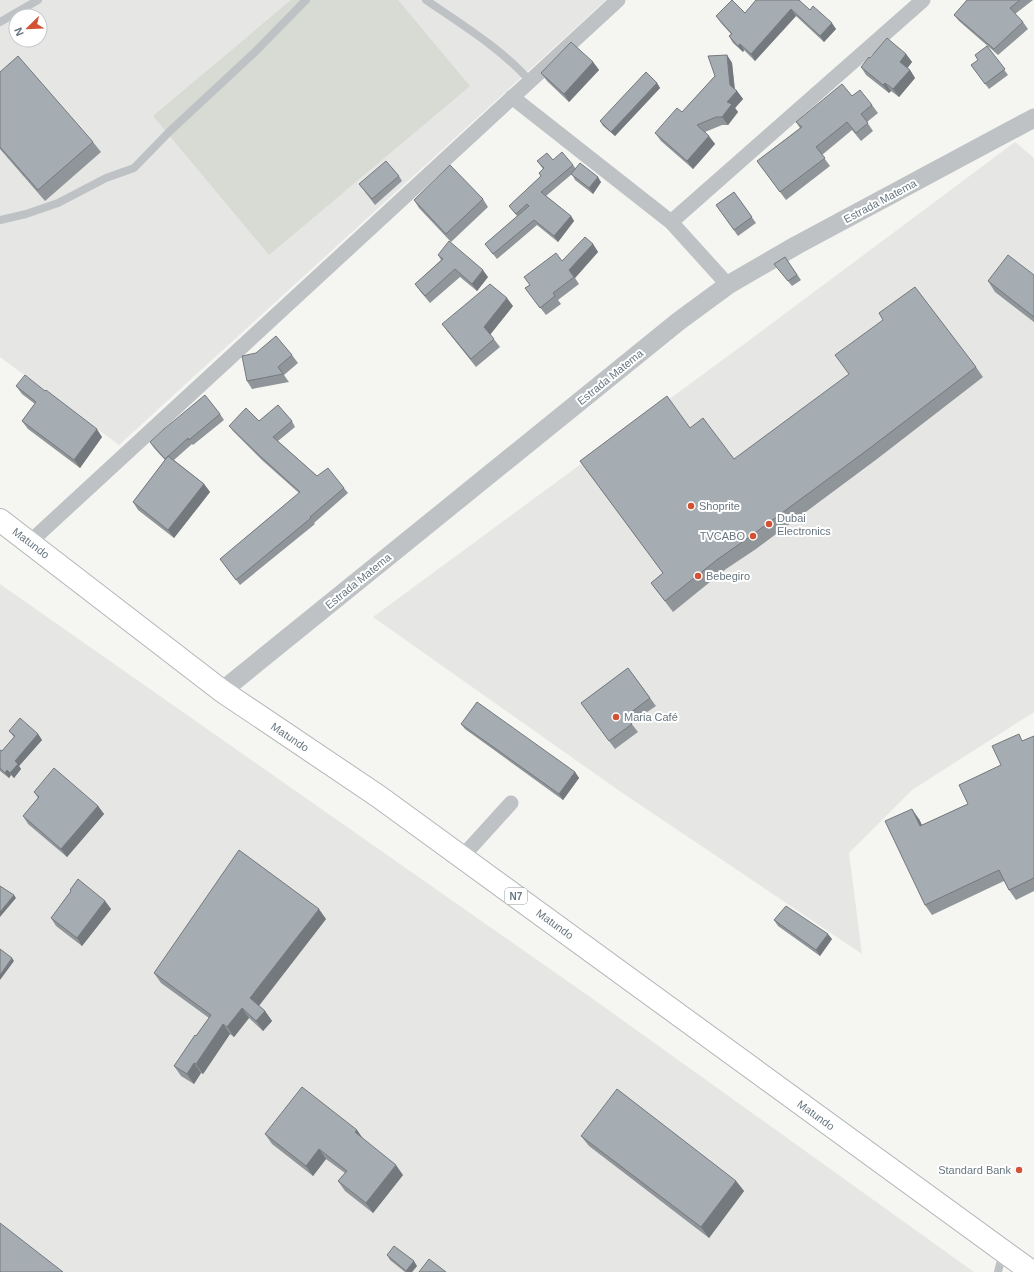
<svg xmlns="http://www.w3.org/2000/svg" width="1034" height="1272" font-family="Arial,sans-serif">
  <rect width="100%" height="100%" fill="#f5f5f2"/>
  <path fill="#e6e6e5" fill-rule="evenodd" d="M0 0H606L119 445 0 357ZM16 16H40V40H16Z
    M1015 142 1034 158V712L912 790 849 853 862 954 621 792 373 617 751 339Z
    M0 584 600 1004 974 1272H0Z"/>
  <path fill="#d7dbd3" d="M291 0H398L470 86 269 255 153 116Z"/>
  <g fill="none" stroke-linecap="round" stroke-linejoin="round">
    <g stroke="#b2b6b9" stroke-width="24">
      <path id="primary" d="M0 520 222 691 378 796 1032 1272"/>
    </g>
    <path stroke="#bec2c5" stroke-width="8" d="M426 0C461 24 502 49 530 81
      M0 22 38 0
      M0 220 26 214 58 203 106 178 134 168 170 131 255 52 306 0
      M998 1272 1003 1252"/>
    <path stroke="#bec2c5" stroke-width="15" d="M512 97 671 222
      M728 285 671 222 923 0
      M30 542 618 0
      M462 857 511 803"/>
    <path stroke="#bec2c5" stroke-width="19" d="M222 691 679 321 728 285 797 245 1034 118"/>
    <use href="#primary" stroke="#fff" stroke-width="22"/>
  </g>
  <path fill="#8f9599" d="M756 0 810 10 836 29 824 42 796 16 755 61 744 50 743 52 733 43 729 36 731 34 721 23 716 16 745 13Z
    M967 0H1033L1015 14 1023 22 1028 29 998 55 959 21 954 15Z
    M987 46 1008 75 989 89 971 65 978 60Z
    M906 54 912 62 907 68 910 70 915 78 899 97 891 91 889 93 866 75 861 67 870 58Z
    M727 55 732 63 735 89 737 91 743 99 735 108 738 112 728 125H722L705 132 715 144 693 169 661 141 655 133 682 112 715 76Z
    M593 62 599 70 569 102 547 81 541 73Z
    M0 72 93 142 101 152 45 201 0 149Z
    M657 83 660 88 615 136 603 126 600 121Z
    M852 96 872 105 878 113 867 122 873 131 861 141 852 130 822 155 830 166 786 200 757 161 800 128 796 122Z
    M553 160 573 165 576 169 601 182 593 194 575 180 572 174 546 196 571 216 574 221 558 242 537 225 497 259 485 244 517 216 509 206 541 176 539 173 543 169 537 161Z
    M399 176 402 181 375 205 359 184Z
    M734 192 756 223 738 236 716 205Z
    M483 199 488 207 451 242 419 208 414 200Z
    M593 244 598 252 575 278 579 284 558 300 561 304 546 315 525 288 562 261Z
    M438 255 488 277 477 291 460 277 430 303 420 291 415 284 441 260Z
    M785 257 801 280 792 286 774 264Z
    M1034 275V322L995 292 988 281Z
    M513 306 490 334 500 347 476 367 448 332 442 324Z
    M292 355 298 363 284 375 289 382 252 389 247 381Z
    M976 367 983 377 877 459 756 549 726 569 673 612 651 583 663 573 580 461 690 428 734 459Z
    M16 386 45 391 102 437 80 468 28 429 22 421 35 404 22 394Z
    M220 414 224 420 193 445 192 444 174 460 204 484 210 492 174 538 138 510 133 502 165 460 154 448 150 442Z
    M259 421H292L295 427 278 441 317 476 344 488 348 493 314 523 315 524 240 585 220 559 299 493 263 461 233 431 229 426Z
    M628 668 656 706 631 723 638 732 615 749 581 703Z
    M461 724 575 772 579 778 563 800 465 729Z
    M9 731 38 734 42 740 19 766 21 769 14 778 11 775 9 778 0 771V750L2 751 14 737Z
    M1034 736V891L1016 900 1009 890 1004 881 932 915 925 905 919 819 922 825 968 804 1001 765 1024 741Z
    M34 792 98 806 104 814 67 857 28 824 23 816 38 798Z
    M70 890 105 901 111 909 82 946 56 926 51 918 71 891Z
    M326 919 259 1006 265 1011 272 1021 263 1031 249 1018 234 1037 230 1034 203 1074 201 1073 194 1084 181 1076 174 1066 196 1036 209 1018 161 983 154 973Z
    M774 920 832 939 820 956 778 926Z
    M357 1130 362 1138 403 1175 373 1213 345 1191 338 1181 345 1173 326 1159 313 1176 272 1144 265 1134Z
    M581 1136 736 1181 744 1191 709 1238 589 1146Z
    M387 1255 417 1266 412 1272H405L390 1260Z"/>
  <path fill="#74797d" d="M791 9 796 16 755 61 751 54Z
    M832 23 836 29 824 42 820 36Z
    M740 44 744 50 743 52 738 46Z
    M906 54 912 62 906 70 900 62Z
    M727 55 732 63 735 93 730 85Z
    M593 62 599 70 569 102 564 94Z
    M910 70 915 78 899 97 893 89Z
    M657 83 660 88 615 136 611 132Z
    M885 83 891 91 889 93 883 85Z
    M737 91 743 99 735 108 738 112 728 125 722 117 727 102Z
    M709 136 715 144 693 169 687 161Z
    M598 177 601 182 593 194 589 188Z
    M571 216 574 221 558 242 554 236Z
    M593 244 598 252 575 278 569 270Z
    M483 270 488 277 477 291 472 284Z
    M507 298 513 306 490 335 484 327Z
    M97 429 102 437 80 468 74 460Z
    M204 484 210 492 174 538 168 530Z
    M38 734 42 740 19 766 21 769 14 778 10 773 15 761Z
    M7 770 11 775 9 778 5 773Z
    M575 772 579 778 563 800 559 794Z
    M98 806 104 814 67 857 61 849Z
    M912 809 919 819 927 836 920 826Z
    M14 895 16 898 0 917V912Z
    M105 901 111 909 82 946 77 938Z
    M319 909 326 919 257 1008 250 998Z
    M828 934 832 939 820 956 816 950Z
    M12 958 14 961 0 980V975Z
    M242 1008 249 1018 234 1037 227 1027Z
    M265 1011 272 1021 263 1031 256 1021Z
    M223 1024 230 1034 203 1074 196 1064Z
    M194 1063 201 1073 194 1084 187 1074Z
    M357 1130 364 1140 355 1132Z
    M319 1149 326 1159 313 1176 306 1166Z
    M396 1165 403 1175 373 1213 366 1203Z
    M736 1181 744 1191 709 1238 701 1227Z
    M414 1261 417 1266 412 1272H407L406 1271Z"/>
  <path fill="#a6adb2" stroke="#74797d" d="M732 0 745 13 756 0H799L810 10 813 6 832 23 820 36 791 9 751 54 740 44 738 46 729 36 732 34 716 16Z
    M967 0H1020L1010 8 1023 22 994 49 954 15Z
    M887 38 906 54 900 62 910 70 893 89 885 83 883 85 861 67 869 57 870 58Z
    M571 42 593 62 564 94 541 73Z
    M987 46 1005 69 985 84 971 65 978 60 975 55Z
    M727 55 730 85 737 91 727 102 732 104 722 117H716L697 125 709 136 687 161 655 133 677 108 682 112 715 76 708 56Z
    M18 56 93 142 38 190 0 147V72Z
    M646 72 657 83 611 132 600 121Z
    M842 84 852 96 860 90 872 105 861 114 868 123 856 133 847 122 816 147 825 158 780 192 757 161 802 127 796 122Z
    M562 152 573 165 541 192 571 216 554 236 534 220 493 254 485 244 529 206 527 204 516 214 509 206 541 176 539 173 544 168 537 161 547 153 553 160Z
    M386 161 399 176 372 199 359 184Z
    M580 163 598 177 589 188 571 174Z
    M450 165 483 199 446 234 414 200Z
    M734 192 752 217 734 230 716 205Z
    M585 237 593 244 569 270 574 277 553 293 555 296 540 308 525 288 530 285 524 277 556 253 562 261Z
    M449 241 483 270 472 284 455 269 425 296 415 284 443 259 438 255Z
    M1008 255 1034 275V317L988 281Z
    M785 257 797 275 788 281 774 264Z
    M490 284 507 298 484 327 494 339 471 359 442 324Z
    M915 287 976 367 870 448 748 538 718 559 665 601 651 583 663 573 580 461 667 396 690 428 703 418 734 459 849 374 835 355 883 320 879 313Z
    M276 336 292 355 278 367 283 374 247 381 242 356 256 353Z
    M25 375 45 391 46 390 97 429 74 460 22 421 36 402 16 386Z
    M205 395 220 414 189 440 188 438 165 459 150 442 164 429Z
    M278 405 292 421 273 437 317 476 328 468 344 488 310 517 311 518 236 580 220 559 300 492 260 456 229 426 246 408 259 421Z
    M168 456 204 484 168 530 133 502Z
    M628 668 650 698 626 716 632 724 609 741 581 703Z
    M477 702 575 772 559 794 461 724Z
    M20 718 38 734 15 761 18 764 10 773 7 770 5 773 0 768V750L2 751 15 736 9 731Z
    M1019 734 1022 741 1034 736V878L1009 890 999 870 925 905 885 821 912 809 920 826 968 804 959 785 1001 765 992 746Z
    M54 768 98 806 61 849 23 816 39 797 34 792Z
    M239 850 319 909 250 998 265 1011 256 1021 242 1008 227 1027 223 1024 196 1064 194 1063 187 1074 174 1066 195 1035 196 1036 211 1015 154 973Z
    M78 879 105 901 77 938 51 918 71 891 70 890Z
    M0 886 14 895 0 912Z
    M786 906 828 934 816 950 774 920Z
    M0 949 12 958 0 975Z
    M302 1087 357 1130 355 1132 396 1165 366 1203 338 1181 347 1171 319 1149 306 1166 265 1134Z
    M617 1089 736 1181 701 1227 581 1136Z
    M0 1223 63 1272H0Z
    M394 1246 414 1261 406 1271 387 1255Z
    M429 1259 446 1272H419Z"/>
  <g fill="#d35233" stroke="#fff" stroke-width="1.5">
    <circle cx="691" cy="506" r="4"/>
    <circle cx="769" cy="524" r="4"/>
    <circle cx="753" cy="536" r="4"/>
    <circle cx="698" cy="576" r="4"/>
    <circle cx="616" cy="717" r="4"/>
    <circle cx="1019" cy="1170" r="4"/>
  </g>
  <g text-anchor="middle" stroke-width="4" stroke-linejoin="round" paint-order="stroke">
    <rect fill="#fff" stroke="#959fa6" stroke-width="1" x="505" y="888" width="22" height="16" rx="3"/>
    <g font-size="10" font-weight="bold" fill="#677680">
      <text x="516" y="900">N7</text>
    </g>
    <g font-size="11" fill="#677680" stroke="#fff">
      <text transform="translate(880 201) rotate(-28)" y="4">Estrada Matema</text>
      <text transform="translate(610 377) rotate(-39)" y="4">Estrada Matema</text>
      <text transform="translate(31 543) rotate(37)" y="4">Matundo</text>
      <text transform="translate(358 581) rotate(-39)" y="4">Estrada Matema</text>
      <text transform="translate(290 737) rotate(34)" y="4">Matundo</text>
      <text transform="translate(555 924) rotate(36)" y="4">Matundo</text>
      <text transform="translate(816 1115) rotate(36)" y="4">Matundo</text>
    </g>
    <g font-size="11" fill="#677680" stroke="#fff" text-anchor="start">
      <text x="699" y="510">Shoprite</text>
      <text x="777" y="522">Dubai<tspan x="777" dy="13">Electronics</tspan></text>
      <text x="745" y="540" text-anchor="end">TVCABO</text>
      <text x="706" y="580">Bebegiro</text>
      <text x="624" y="721">Maria Café</text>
      <text x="1011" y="1174" text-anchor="end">Standard Bank</text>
    </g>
  </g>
  <g transform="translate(28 28) rotate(247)"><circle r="19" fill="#ffffff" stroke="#c2c8cc"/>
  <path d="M0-3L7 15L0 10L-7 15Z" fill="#d35233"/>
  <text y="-6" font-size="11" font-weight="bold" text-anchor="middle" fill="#677680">N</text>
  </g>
</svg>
